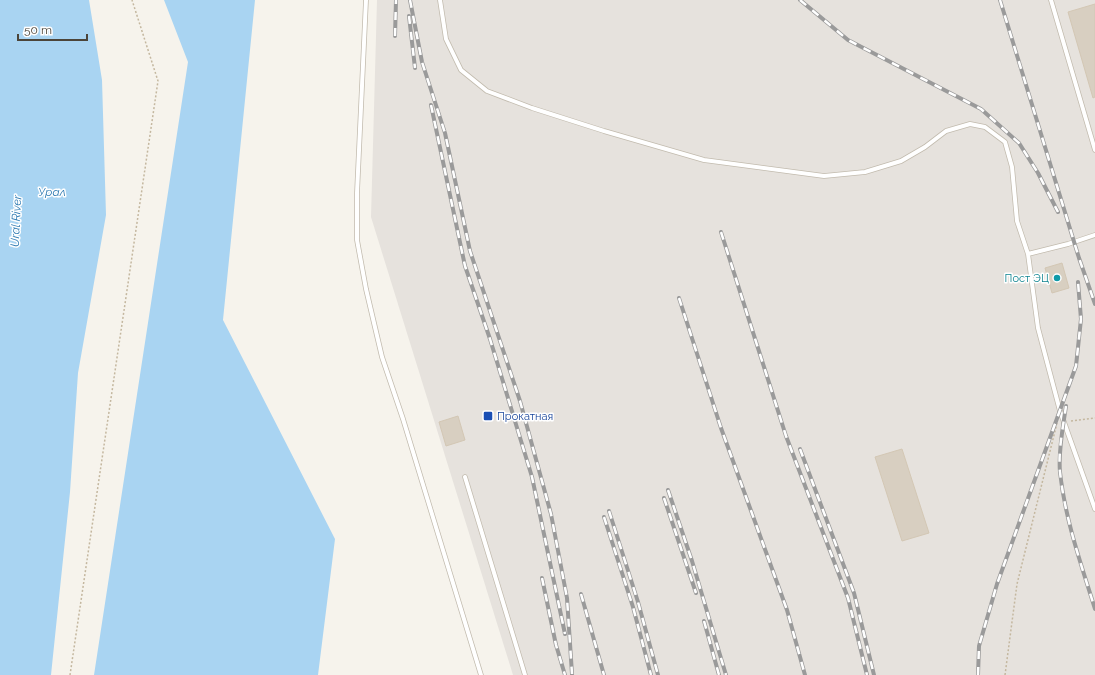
<svg xmlns="http://www.w3.org/2000/svg" width="1095" height="675" font-family="Raleway,sans-serif">
  <rect width="100%" height="100%" fill="#f6f3ec"/>
  <path fill="#e6e2dd" d="M377 0H1095V675H513L371 217Z"/>
  <path fill="#a9d4f2" d="M0 0H89L102 80 106 215 78 373 70 492 51 675H0Z
    M164 0H255L223 320 335 539 318 675H94L188 62Z"/>
  <path fill="#d8cfc1" stroke="#d3c7b4" d="M1095 4V97L1093 98 1068 12Z
    M1062 263 1069 288 1052 293 1045 268Z
    M458 416 465 440 446 446 439 422Z
    M902 449 929 533 902 541 875 457Z"/>
  <g fill="none" stroke-linecap="round" stroke-linejoin="round">
    <g stroke="#c2bbae" stroke-width="5.5">
      <path id="service" d="M366 0 357 193V240L366 289 382 357 403 419 481 675
        M440 0 446 39 461 70 487 91 532 108 604 131 704 160 824 176 865 172 901 161 925 147 946 131 970 124 985 127 1005 142 1012 167 1017 221 1028 254
        M1051 0 1095 150
        M1095 235 1068 244 1028 254 1038 328 1060 411 1095 509
        M465 477 525 675"/>
    </g>
    <path stroke="#c4b79f" stroke-width="1.5" stroke-dasharray="2 2" stroke-linecap="butt" d="M1071 421 1095 418
      M70 675 158 81 132 0
      M1005 675 1017 584 1057 423"/>
    <use href="#service" stroke="#fff" stroke-width="4"/>
    <g stroke="#9a9a9a" stroke-width="4">
      <path id="rail" d="M410 0 422 62 445 133 470 251 520 401 551 514 567 598 572 674
        M800 0 848 40 981 109 1019 143 1038 173 1058 212
        M1000 0 1079 258 1095 304
        M409 16 415 68
        M395 36 396 0
        M431 105 465 266 490 339 532 477 565 634
        M721 232 786 436 848 598 867 675
        M679 298 721 428 787 610 805 675
        M1066 406C1063 427 1058 451 1060 472 1065 519 1081 564 1095 609
        M800 449 854 593 874 675
        M668 490 692 561 726 675
        M664 498 696 593
        M609 511 638 602 658 675
        M604 517 633 607 651 675
        M542 578 556 645 565 675
        M581 594 604 675
        M704 621 719 675
        M978 675 979 646 997 584 1076 366 1081 319 1078 282"/>
    </g>
    <use href="#rail" stroke="#fff" stroke-width="2.5" stroke-dasharray="8" stroke-linecap="butt"/>
  </g>
  <circle fill="#0f9aa8" stroke="#fff" stroke-width="1.5" cx="1057" cy="278" r="4"/>
  <rect fill="#1a4fb4" stroke="#fff" stroke-width="1.5" x="483" y="411" width="10" height="10" rx="2"/>
  <g text-anchor="middle" stroke-width="3" stroke-linejoin="round" paint-order="stroke">
    <g font-size="11" fill="#0d838f" stroke="#fff" text-anchor="end">
      <text x="1049" y="282">Пост ЭЦ</text>
    </g>
    <g font-size="11" fill="#164399" stroke="#fff" text-anchor="start">
      <text x="497" y="420">Прокатная</text>
    </g>
    <g font-size="12" font-style="italic" fill="#2e7ab2" stroke="#fff">
      <text x="52" y="196">Урал</text>
      <text transform="translate(16 221) rotate(-87)" y="4">Ural River</text>
    </g>
  </g>
  <path d="M18 34v6h69v-6" fill="none" stroke="#4b4439" stroke-width="2"/>
  <text x="24" y="34" font-size="12" fill="#4b4439" stroke="#ffffff" stroke-width="3" paint-order="stroke">50 m</text>
</svg>
